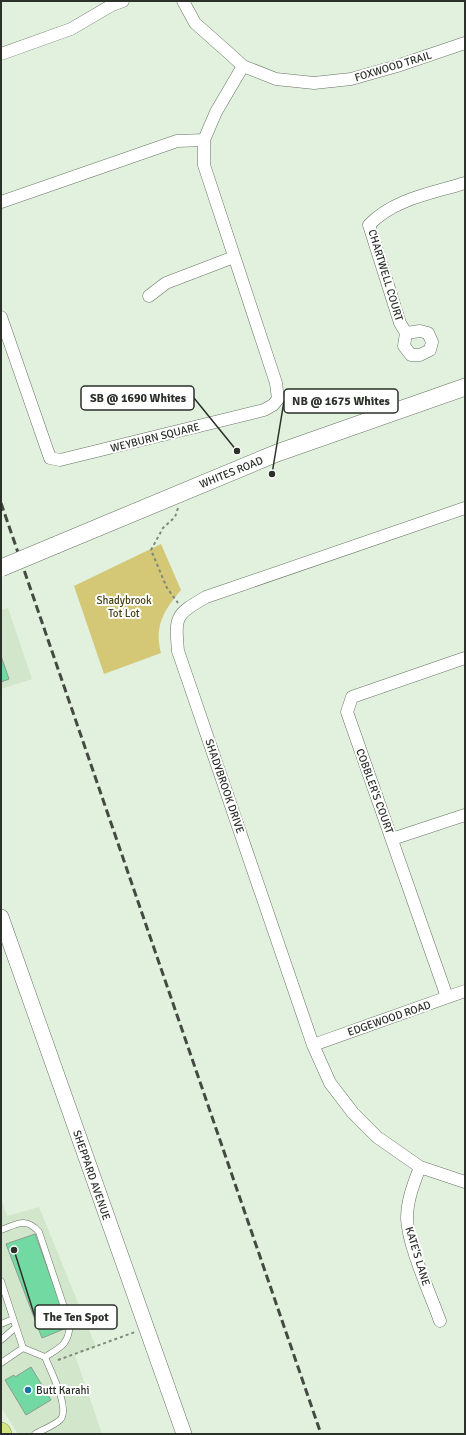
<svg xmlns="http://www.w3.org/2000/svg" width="466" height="1435" font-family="Signika,sans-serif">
  <rect width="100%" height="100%" fill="#e1f1de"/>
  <path fill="#d2e6cc" d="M8 608 32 679 1 689V610Z
    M1 1199 7 1216 39 1207 96 1347 75 1355 102 1434H18L1 1407Z"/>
  <path fill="#d4c876" d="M161 544 181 590C164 610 154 626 161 653L104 674 74 586Z"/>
  <path fill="#73d9a3" stroke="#899e91" d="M1 656 9 679 1 682Z
    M35 1234 69 1327 42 1338 6 1244Z
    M31 1367 51 1400 26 1415 5 1380 14 1375 15 1377Z"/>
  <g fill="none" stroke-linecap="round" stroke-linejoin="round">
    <g stroke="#657262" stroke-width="7">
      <path id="service" d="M1 1230C17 1224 26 1217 39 1232L70 1325C68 1345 61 1347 45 1357
        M1 1281 16 1327 1 1340
        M1 1324 13 1319
        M16 1327 23 1348
        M1 1363 23 1348 45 1357C50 1370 71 1409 60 1420 53 1426 42 1430 35 1434"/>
    </g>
    <g stroke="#657262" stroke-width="13">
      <path id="minor" d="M183 1 195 23 231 55 243 66 276 79 314 83 351 79 397 66 465 43
        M1 54 71 29 112 5 123 1
        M1 202 177 141 204 140
        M149 296 166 283 234 257
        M1 317 50 458 60 460 264 410 273 405 278 399 276 383 204 165V140L216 112 243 66
        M406 333 420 331 428 333 432 342 430 350 420 355H411L404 346 406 333 400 323 369 225C393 199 433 193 465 183
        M465 508 206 597C175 615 175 616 178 651L313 1045 330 1083 353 1113 377 1137 420 1167 465 1182
        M392 839 465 815
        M447 997 347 712 352 697 465 658
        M313 1045 465 991
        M420 1167C414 1183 407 1200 407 1218 408 1246 430 1293 440 1321"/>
    </g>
    <g stroke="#657262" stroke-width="16">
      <path id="tertiary" d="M1 917 184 1434"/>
    </g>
    <g stroke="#657262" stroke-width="18">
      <path id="secondary" d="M56 545 277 453 465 387"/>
    </g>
    <g stroke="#859a30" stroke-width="20">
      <path id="primary" d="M1 1432 2 1434"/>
    </g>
    <path stroke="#7e887b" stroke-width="2" stroke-dasharray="3 3" stroke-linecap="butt" d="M178 508 175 517 163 528 151 550 167 588 178 603
      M58 1360 135 1332"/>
    <use href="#service" stroke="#fff" stroke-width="6"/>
    <use href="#minor" stroke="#fff" stroke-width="12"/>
    <use href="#tertiary" stroke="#fff" stroke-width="15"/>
    <use href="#secondary" stroke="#fff" stroke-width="17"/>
    <use href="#primary" stroke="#d3e585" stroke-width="19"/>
    <path stroke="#444a42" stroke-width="3" stroke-dasharray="8 4" stroke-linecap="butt" d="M1 503 321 1434"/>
    <g stroke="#657262" stroke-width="18" stroke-linecap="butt">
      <path id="secondary-bridge" d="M1 568 56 545"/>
    </g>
    <use href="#secondary-bridge" stroke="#fff" stroke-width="17"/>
  </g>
  <circle fill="#1475a2" stroke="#fff" stroke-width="1.5" cx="28" cy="1390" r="4"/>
  <g text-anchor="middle" stroke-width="4" stroke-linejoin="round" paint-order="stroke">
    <g font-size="11" fill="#2b3029" stroke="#fff">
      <text transform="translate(393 66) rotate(-17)" y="4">FOXWOOD TRAIL</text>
      <text transform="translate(386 275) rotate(73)" y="4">CHARTWELL COURT</text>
      <text transform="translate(155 437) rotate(-14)" y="4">WEYBURN SQUARE</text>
      <text transform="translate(231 472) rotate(-22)" y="4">WHITES ROAD</text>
      <text transform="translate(225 786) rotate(71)" y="4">SHADYBROOK DRIVE</text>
      <text transform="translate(375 791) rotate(70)" y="4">COBBLER'S COURT</text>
      <text transform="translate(389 1018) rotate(-19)" y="4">EDGEWOOD ROAD</text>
      <text transform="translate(92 1175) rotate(71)" y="4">SHEPPARD AVENUE</text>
      <text transform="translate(418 1256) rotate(73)" y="4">KATE'S LANE</text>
    </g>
    <g font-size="11" fill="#484217" stroke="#fff">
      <text x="124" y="604">Shadybrook<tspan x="124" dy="13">Tot Lot</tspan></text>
    </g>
    <g font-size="11" fill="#2b3029" stroke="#fff" text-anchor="start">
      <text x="36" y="1394">Butt Karahi</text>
    </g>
  </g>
  <path fill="none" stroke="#2b3029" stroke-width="1.5" d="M237 451L194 398M272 474L284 401M14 1250L35 1317"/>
  <g fill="#2b3029" stroke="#fff" stroke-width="1.5">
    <circle cx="237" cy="451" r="4"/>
    <circle cx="272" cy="474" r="4"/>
    <circle cx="14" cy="1250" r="4"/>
  </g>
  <g fill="#fff" stroke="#2b3029" stroke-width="1.5">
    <rect x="81" y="386" width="113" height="24" rx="4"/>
    <rect x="284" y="389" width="114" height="24" rx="4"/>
    <rect x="35" y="1305" width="82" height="24" rx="4"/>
  </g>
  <g font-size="12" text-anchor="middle" font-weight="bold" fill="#2b3029">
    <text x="138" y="402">SB @ 1690 Whites</text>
    <text x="341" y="405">NB @ 1675 Whites</text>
    <text x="76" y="1321">The Ten Spot</text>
  </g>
  <rect width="466" height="1435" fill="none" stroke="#2b3029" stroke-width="4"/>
</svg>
